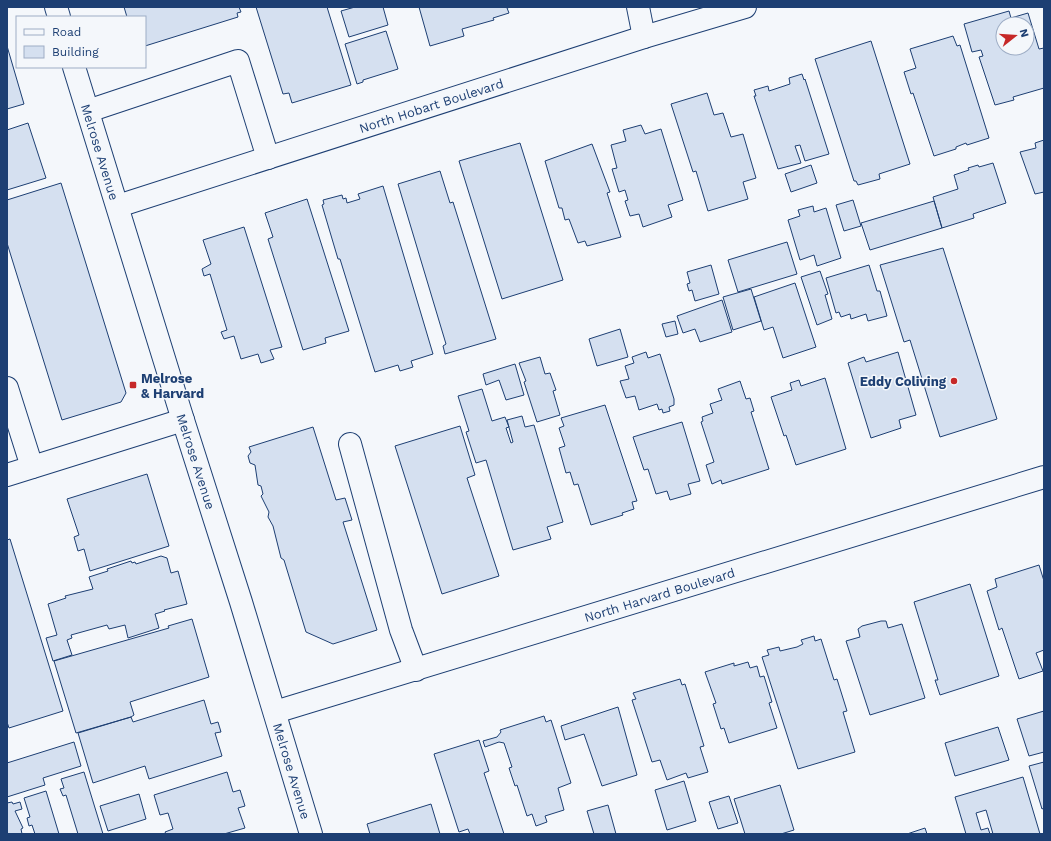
<svg xmlns="http://www.w3.org/2000/svg" width="1051" height="841" font-family="'Work Sans',sans-serif">
  <rect width="100%" height="100%" fill="#f4f7fb"/>
  <path fill="#d5e0f0" stroke="#1d3f73" fill-rule="evenodd" d="M124 7H239L241 12 237 13 238 17 145 46V17H127Z
    M256 7H327L351 85 292 103 289 93 283 94Z
    M355 7H383L388 25 349 37 341 11Z
    M419 7H511L507 8 509 13 493 18 494 20 462 29 464 36 430 46Z
    M1009 11 1011 18 1028 13 1039 49 1044 48V88L1013 97 1014 100 995 105 979 57 983 56 981 50 972 52 964 24ZM1003 24H1027V48H1003Z
    M386 31 398 69 363 80V82L357 84 345 44Z
    M953 36 957 46 960 45 989 138 967 145 966 143 956 147V149L934 156 913 93 911 94 904 72 916 68 910 49Z
    M871 41 910 164 879 174 880 179 858 185 856 181H854L815 59Z
    M7 46 24 104 7 109Z
    M802 74 804 80 805 79 829 154 805 161 800 145 795 146 801 163 778 169 754 96H756L754 90 768 86 769 91 790 84 789 78Z
    M707 93 714 115 723 113 731 137 743 134 756 178 743 182 748 199 708 211 696 171 693 172 671 104Z
    M28 123 46 178 7 190V130Z
    M641 125 645 134 661 129 683 200 668 205 672 217 643 227 639 214 630 216 625 201 628 200 625 190 619 192 612 169 617 168 611 145 626 141 623 130Z
    M1044 140V192L1035 194 1020 152 1036 148 1035 143Z
    M520 143 563 280 502 299 459 161Z
    M592 144 610 192 607 193 621 237 587 246 585 241 578 243 569 219 565 220 562 208H559L545 161Z
    M993 163 1006 203 973 214 974 218 942 228 933 197 958 189 954 175 969 170 968 168 978 165 979 167Z
    M811 165 817 183 791 192 785 174Z
    M440 171 450 203 453 202 496 339 445 354 443 346 446 344 398 184Z
    M61 183 126 393 121 402 62 420 7 243V200Z
    M383 186 433 354 411 361 413 367 400 371 398 365 375 372 340 259H338L322 205 324 204 323 200 342 195 343 199 346 198 347 203 360 199 358 194Z
    M307 199 349 331 325 338 326 343 303 350 268 239 273 237 265 213Z
    M853 200 861 226 844 231 836 205Z
    M934 201 942 228 870 250 861 223Z
    M813 206 814 212 826 208 841 258 817 266 814 255 800 260 788 220 800 216 798 210Z
    M244 227 282 347 270 350 274 359 261 363 258 354 241 359 234 336 224 339 221 332 227 330 210 274 204 276 202 269 211 264 203 240Z
    M787 242 797 274 738 292 728 260Z
    M943 248 997 419 940 437 910 340 904 342 880 265Z
    M711 265 719 294 695 301 692 290 689 291 687 284 690 283 687 272Z
    M869 265 877 291H880L887 316 868 321 866 314 851 319 850 314 841 317 839 312 836 313 826 278Z
    M820 271 828 294 825 295 832 319 817 325 801 277Z
    M795 283 816 347 783 358 773 327 764 330 754 297Z
    M751 289 761 321 733 330 723 297Z
    M722 300 732 332 700 342 695 329 683 333 677 316Z
    M675 321 678 334 666 337 662 324Z
    M620 329 628 357 597 366 589 339Z
    M646 352 648 358 660 354 674 399V405L669 407 670 411 663 413 662 409 659 410 657 404 639 410 635 396 626 398 620 381 629 379 625 366 634 363 632 357Z
    M898 352 916 415 899 420 901 428 871 438 848 363 864 357 866 362Z
    M540 357 545 374 550 373 556 390 553 391 560 415 537 422 524 382 526 381 519 363Z
    M515 364 524 395 506 400 499 380 486 385 483 374Z
    M825 378 846 449 796 465 786 435 784 436 771 397 792 390 790 383 799 380 801 386Z
    M740 381 746 399 750 398 754 411 751 412 769 469 722 484 721 480 712 484 706 465 714 462 701 422 703 421 702 417 713 413 710 404 722 400 718 389Z
    M482 389 492 421 505 417 509 427 506 428 511 443 513 442 507 420 522 416 525 427 534 425 563 522 547 527 551 539 513 550 486 460 476 463 466 432 469 431 458 396Z
    M605 405 637 501 632 502 634 509 622 513 623 515 591 525 578 484 574 485 570 472 566 473 559 448 565 446 559 428 564 426 561 418Z
    M682 422 700 481 688 484 691 494 670 500 667 491 656 494 648 469 644 470 633 437Z
    M460 426 475 475 467 478 499 576 442 594 395 446Z
    M313 427 336 500 345 498 352 520 343 522 377 630 333 644 306 632 284 560 281 558 273 526 268 517 269 512 261 496 263 494 261 486 258 485 255 465 250 463 248 456 251 452 249 447Z
    M147 474 169 546 90 571 84 549 78 551 74 537 79 535 67 499Z
    M10 539 63 711 9 728 7 722V540Z
    M161 556 167 558 171 573 178 571 187 604 164 610 165 611 155 614 159 628 128 638 125 625 109 629 107 625 71 635 72 638 67 640 72 655 53 661 46 638 57 635 48 604 66 598 65 596 93 589 89 577 108 571 107 569 131 561 132 563 135 562 136 564Z
    M1039 565 1044 581V650L1036 653 1043 671 1019 679 1002 628 999 630 987 591 997 587 995 579Z
    M970 584 999 676 940 695 935 680H938L914 602Z
    M192 619 209 677 130 702 134 715 131 717 76 733 54 661 169 628 168 626Z
    M881 621H886L888 628 902 624 925 698 870 715 846 641 860 637 858 629 862 626Z
    M814 636 815 641 821 639 834 680 837 679 847 711 843 712 855 752 798 769 762 657 769 655 767 650 779 647 780 651 797 647 803 644 801 640Z
    M748 662 750 668 757 666 760 677 764 676 772 702 769 703 777 728 729 743 724 728 721 729 713 704 716 703 705 672 734 663V666Z
    M680 679 682 685 685 684 704 746 700 747 708 772 688 778 686 773 667 780 660 760 652 762 632 700 636 699 633 693Z
    M204 700 211 724 218 722 221 732 215 733 222 756 149 779 145 766 93 783 78 733 131 717 133 722Z
    M618 707 637 775 602 786 584 734 565 740 561 726Z
    M1044 711V752L1029 756 1017 719Z
    M544 716 546 722 551 720 571 783 558 788 564 810 545 816 547 822 536 826 532 814 527 816 517 785 515 786 509 768 512 767 504 743 499 742 485 747 483 741 497 737 501 732 500 730Z
    M998 727 1009 760 955 776 945 743Z
    M479 740 489 771 484 773 504 834H470L468 829 459 832 434 754Z
    M74 742 81 766 43 778 45 785 7 797V763Z
    M1044 762V808L1042 809 1029 766Z
    M84 772 103 834H78L66 795 63 796 60 789 64 788 61 779Z
    M227 772 233 792 240 790 245 806 238 808 245 828 224 834H166L165 832 173 829 168 813 160 815 154 795Z
    M1023 777 1040 834H993L986 810 976 813 981 830 988 828 990 834H966L955 797Z
    M684 781 696 821 667 830 655 790Z
    M780 785 794 830 781 834H745L734 799Z
    M46 791 59 834H35L32 825 29 826 27 818 30 817 24 798Z
    M139 794 146 819 108 831 100 806Z
    M729 796 738 823 718 829 709 802Z
    M12 802 13 804 20 802 22 809 15 811 23 828 21 829 22 834H7V803Z
    M431 804 440 834H370L367 824Z
    M608 805 616 834H594L587 811Z
    M925 828 927 834H907Z"/>
  <g fill="none" stroke-linecap="round" stroke-linejoin="round">
    <g stroke="#1d3f73" stroke-width="24">
      <g id="minor">
        <path d="M638 7 644 37"/>
        <path d="M88 111 238 61 268 158"/>
        <path id="s1" d="M118 206 644 37 745 7"/>
        <path d="M7 388 32 467"/>
        <path d="M350 444 401 630 416 670"/>
        <path d="M7 475 183 420"/>
        <path id="s2" d="M275 712 1044 477"/>
      </g>
    </g>
    <g stroke="#1d3f73" stroke-width="24">
      <g id="major">
        <path d="M56 7 59 17"/>
        <path id="s3" d="M74 67 183 420 241 602 311 834"/>
      </g>
    </g>
    <use href="#minor" stroke="#f4f7fb" stroke-width="22"/>
    <use href="#major" stroke="#f4f7fb" stroke-width="22"/>
  </g>
  <g fill="#c62828" stroke="#f4f7fb" stroke-width="1.5">
    <circle cx="954" cy="381" r="4"/>
    <rect x="129" y="381" width="8" height="8" rx="2"/>
  </g>
  <g text-anchor="middle" stroke-width="3" stroke-linejoin="round" paint-order="stroke">
    <g font-size="13" fill="#1d3f73" stroke="#f4f7fb">
      <text dy="5" stroke="none"><textPath href="#s1" startOffset="329">North Hobart Boulevard</textPath></text>
      <text dy="5" stroke="none"><textPath href="#s3" startOffset="89">Melrose Avenue</textPath></text>
      <text dy="5" stroke="none"><textPath href="#s3" startOffset="413">Melrose Avenue</textPath></text>
      <text dy="5" stroke="none"><textPath href="#s2" startOffset="402">North Harvard Boulevard</textPath></text>
      <text dy="5" stroke="none"><textPath href="#s3" startOffset="737">Melrose Avenue</textPath></text>
    </g>
    <g font-size="13" font-weight="bold" fill="#1d3f73" stroke="#f4f7fb" text-anchor="start">
      <text x="141" y="383">Melrose<tspan x="141" dy="15">&amp; Harvard</tspan></text>
      <text x="946" y="386" text-anchor="end">Eddy Coliving</text>
    </g>
  </g>
  <rect width="1051" height="841" fill="none" stroke="#1d3f73" stroke-width="16"/>
  <rect x="16" y="16" width="130" height="52" fill="#f4f7fb" stroke="#9eadc5"/>
  <rect x="24" y="29" width="20" height="6" fill="#f4f7fb" stroke="#9eadc5"/>
  <text x="52" y="36" font-size="12" fill="#1d3f73">Road</text>
  <rect x="24" y="46" width="20" height="12" fill="#d5e0f0" stroke="#9eadc5"/>
  <text x="52" y="56" font-size="12" fill="#1d3f73">Building</text>
  <g transform="translate(1015 36) rotate(73)"><circle r="19" fill="#f4f7fb" stroke="#9eadc5"/>
  <path d="M0-3L7 15L0 10L-7 15Z" fill="#c62828"/>
  <text y="-6" font-size="11" font-weight="bold" text-anchor="middle" fill="#1d3f73">N</text>
  </g>
</svg>
